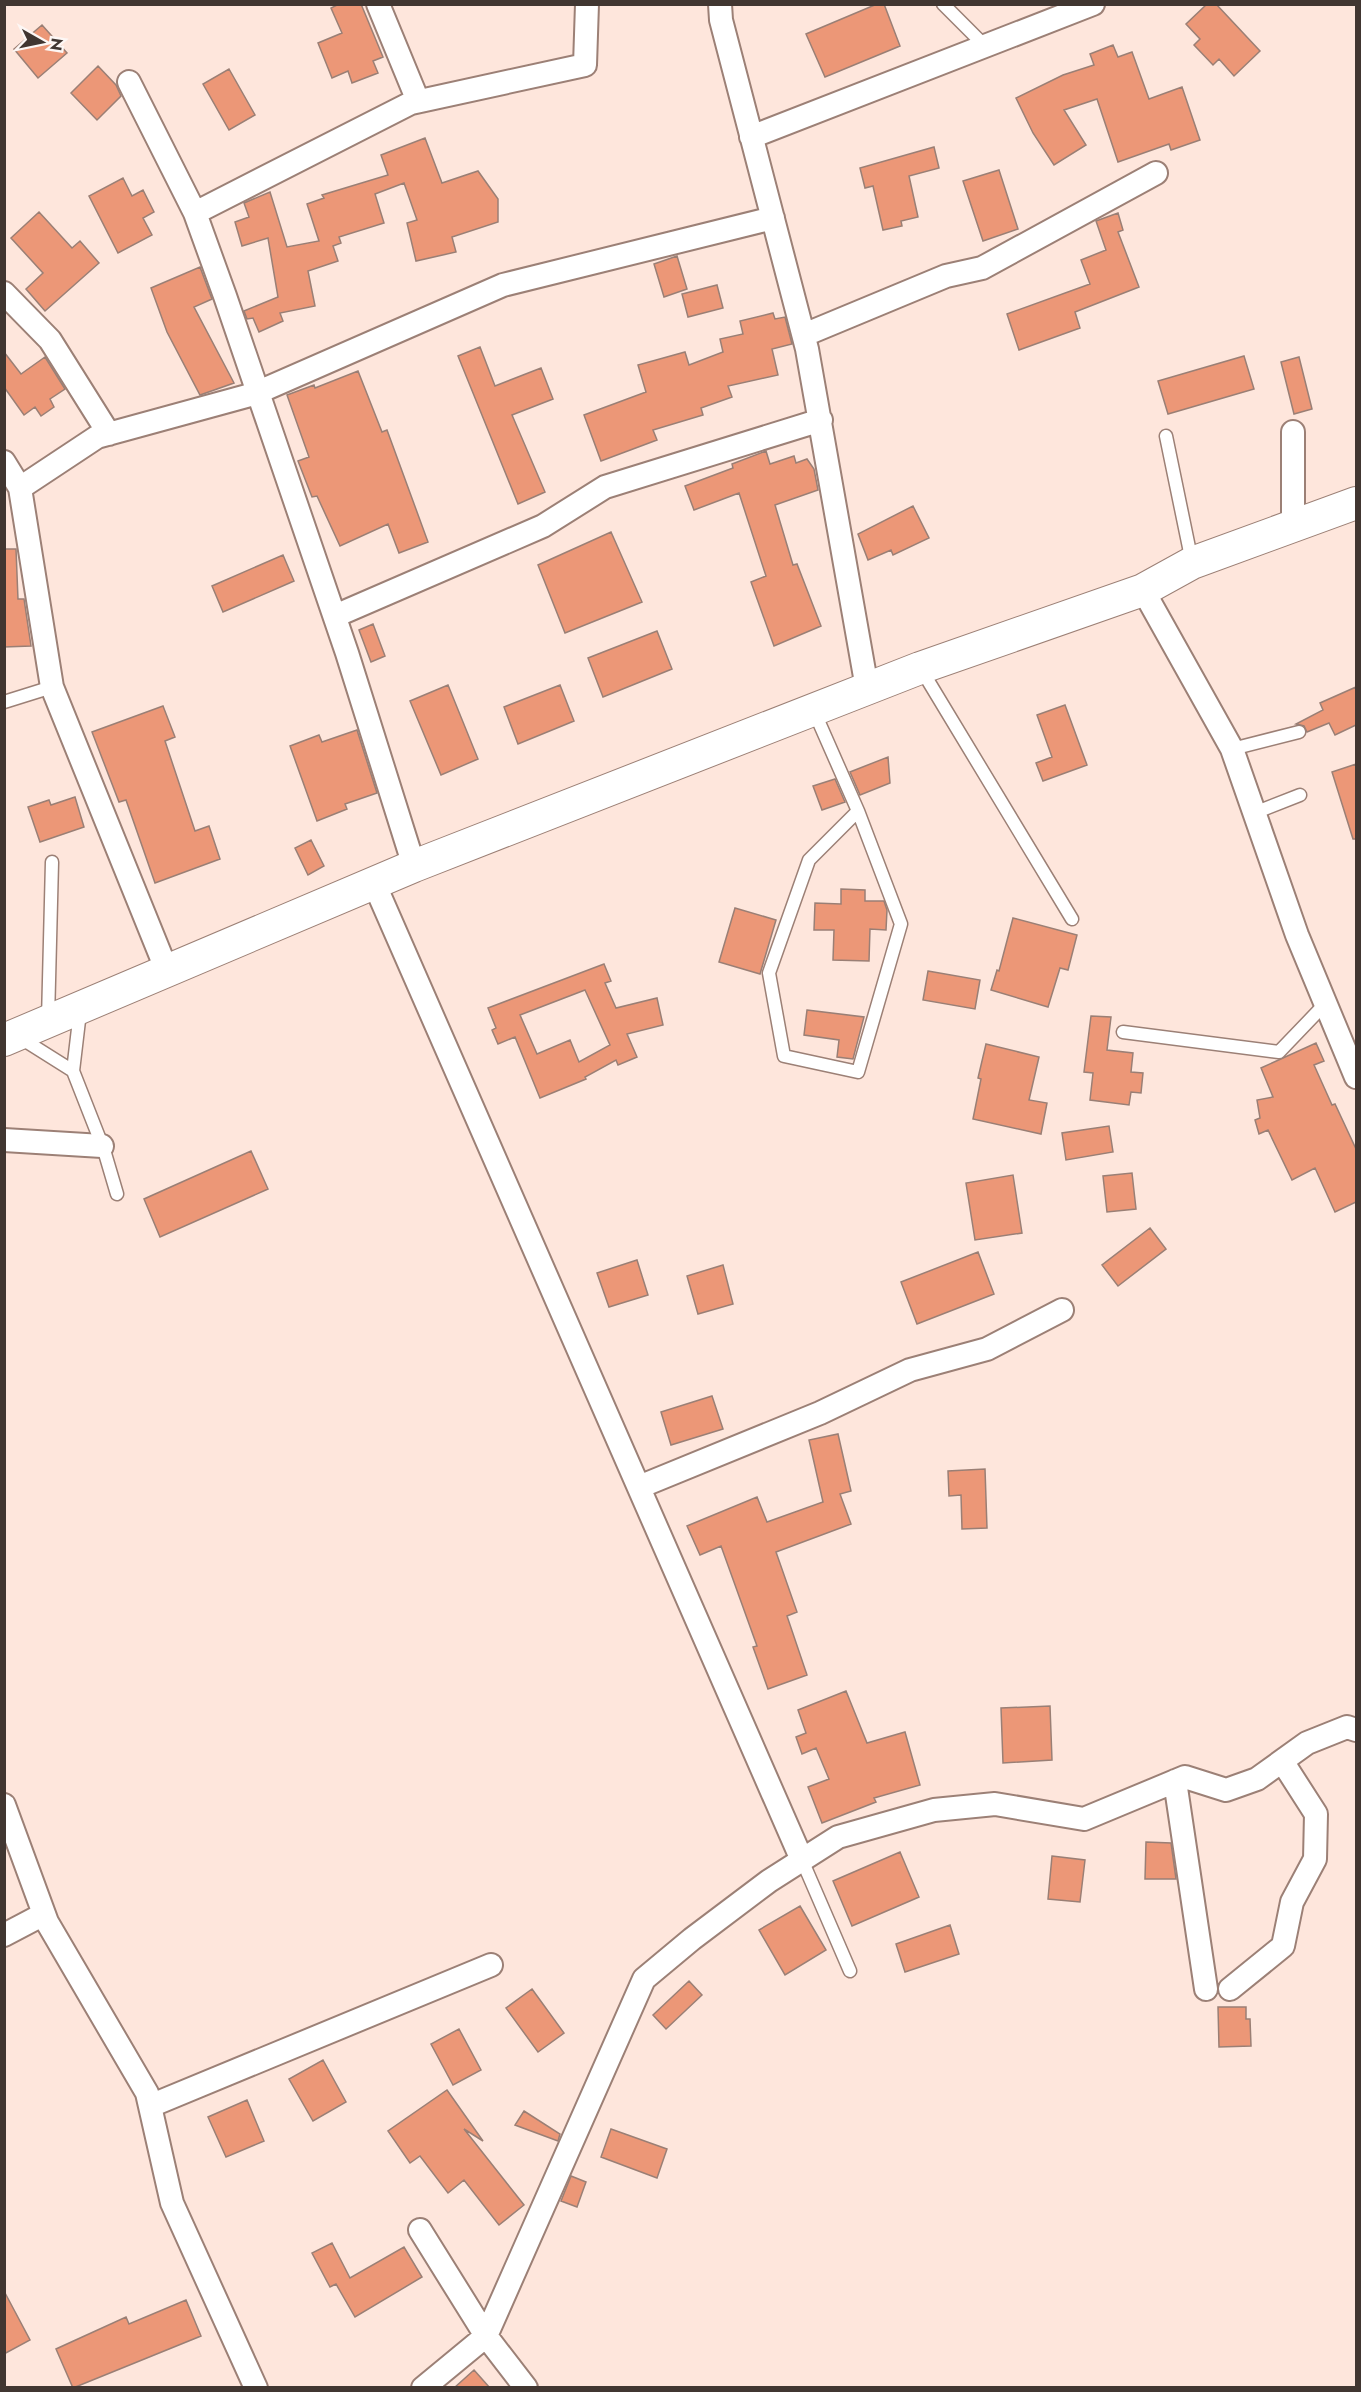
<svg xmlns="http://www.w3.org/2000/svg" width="1361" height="2392" font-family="Jost,sans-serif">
  <rect width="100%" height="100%" fill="#fee6dc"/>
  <path fill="#ec9777" stroke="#9a7f75" stroke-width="1.5" fill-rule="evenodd" d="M339 4H361L383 57 373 61 378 73 352 83 348 71 332 78 318 43 342 33 331 8Z
    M877 4H884L900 46 825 77 806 34Z
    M1207 4H1216L1260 51 1234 76 1219 59 1213 65 1194 45 1200 39 1186 24Z
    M42 25 67 53 38 78 14 49Z
    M1113 45 1118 57 1132 52 1149 99 1182 87 1200 140 1171 150 1169 144 1118 162 1097 99 1064 110 1086 145 1054 165 1033 133 1016 98 1063 75 1094 65 1090 54Z
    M98 66 116 85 121 96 97 120 71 93Z
    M229 69 255 115 229 130 203 84Z
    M425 138 442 183 478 171 498 199V222L452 237 456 252 416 261 407 223 417 220 404 183 375 194 384 223 339 237 341 243 333 246 338 261 308 271 315 306 280 313 283 321 259 332 253 318 247 319 244 311 278 297 268 238 242 246 235 222 249 217 244 203 270 192 287 247 319 241 307 204 324 198 322 195 388 175 381 155Z
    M934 147 939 168 909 176 918 217 901 221 902 226 883 230 873 186 865 188 860 168Z
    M999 170 1018 229 983 241 963 181Z
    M123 178 132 196 143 190 154 212 143 218 152 235 118 253 89 196Z
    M39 212 72 248 80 241 99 263 45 311 26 289 43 273 11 238Z
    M1118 213 1123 230 1118 232 1139 287 1075 312 1080 328 1019 350 1007 314 1090 284 1081 260 1106 250 1096 221Z
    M677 256 687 289 664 297 654 264Z
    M200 267 212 299 194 307 234 383 200 395 167 332 151 288Z
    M717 285 723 308 688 317 682 294Z
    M773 313 775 319 785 317 792 344 772 349 778 375 728 386 732 397 701 408 703 415 653 430 657 440 601 461 584 415 646 392 638 365 685 352 689 365 723 352 720 339 743 334 740 321Z
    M480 347 495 386 541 368 553 399 512 415 545 492 518 504 458 356Z
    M4 352 21 374 45 357 65 389 50 399 54 407 41 416 35 407 24 415 4 387Z
    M1244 356 1254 389 1168 414 1158 381Z
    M1299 357 1312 409 1294 414 1281 362Z
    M358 371 382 432 387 430 428 542 399 553 388 524 340 546 317 496 312 497 298 461 309 457 287 395 314 385 315 388Z
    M766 451 770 464 794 456 796 463 807 459 814 469 818 490 775 505 793 565 797 564 821 626 774 646 751 582 766 576 739 493 694 510 685 486 733 468 732 464Z
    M913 506 929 538 893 555 891 550 868 560 858 534Z
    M611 532 642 602 565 633 538 565Z
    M4 549H16L18 599H24L31 646 4 647Z
    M283 555 294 581 223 612 212 586Z
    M373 624 385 656 371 662 359 630Z
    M657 631 672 669 603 697 588 658Z
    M448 685 478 759 441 775 410 701Z
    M560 685 574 721 518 744 504 707Z
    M1356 687V725L1335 735 1329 723 1307 732 1304 726 1296 724 1323 710 1320 703Z
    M1065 705 1087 765 1043 781 1036 763 1052 757 1037 715Z
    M163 706 175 737 165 741 195 831 209 826 220 859 155 883 126 800 119 802 92 732Z
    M357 730 377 793 345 804 347 809 317 821 290 746 319 735 322 742Z
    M888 757 890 783 860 795 850 772Z
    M1356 764V839H1353L1332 772Z
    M835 779 845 802 822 810 813 786Z
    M75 797 84 827 40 842 28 807 49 800 51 805Z
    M311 840 324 866 308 875 295 848Z
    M841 889 865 890V901H884L887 910 886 930 870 929 869 961 833 960 834 930H814L815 903 841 904Z
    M735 908 776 920 760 974 719 962Z
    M1013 918 1077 935 1068 970 1060 968 1048 1007 991 990 997 970 999 971Z
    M604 964 611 981 605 983 616 1008 657 998 663 1025 627 1034 637 1057 618 1065 616 1060 585 1077 586 1079 540 1098 515 1037 498 1044 492 1030 496 1028 488 1008ZM585 990 610 1045 579 1062 570 1040 537 1054 520 1015Z
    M928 971 980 980 975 1009 923 1000Z
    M807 1010 864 1017 853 1059 837 1057 839 1040 804 1035Z
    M1091 1016 1111 1017 1107 1050 1133 1053 1131 1072 1143 1073 1141 1093 1131 1092 1129 1105 1090 1100 1093 1073 1084 1072Z
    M1316 1043 1324 1061 1314 1065 1332 1105 1335 1104 1356 1149V1202L1335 1212 1315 1168 1292 1180 1268 1130 1259 1134 1255 1120 1260 1118 1257 1100 1273 1097 1261 1068Z
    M986 1044 1039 1057 1029 1100 1047 1103 1041 1134 973 1119 981 1079 978 1078Z
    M1109 1126 1113 1152 1066 1160 1062 1133Z
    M251 1151 268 1189 160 1237 144 1199Z
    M1132 1173 1136 1209 1107 1212 1103 1176Z
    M1013 1175 1022 1233 975 1240 966 1183Z
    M1150 1228 1166 1249 1118 1286 1102 1265Z
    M978 1252 994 1294 917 1324 901 1282Z
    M637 1260 648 1295 609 1307 597 1273Z
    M723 1265 733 1304 698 1314 687 1276Z
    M712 1396 723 1429 671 1445 661 1412Z
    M838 1434 851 1491 840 1494 851 1524 776 1552 797 1612 787 1616 807 1675 768 1689 753 1647 757 1646 721 1546 700 1555 687 1526 757 1497 767 1522 823 1502 809 1440Z
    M985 1469 987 1528 962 1529 961 1495 949 1496 948 1471Z
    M846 1691 867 1743 905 1732 920 1785 874 1798 876 1802 822 1823 808 1787 829 1779 816 1748 802 1754 796 1737 806 1733 798 1710Z
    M1050 1706 1052 1760 1003 1763 1001 1708Z
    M1146 1842 1171 1843 1176 1879H1145Z
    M900 1852 919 1897 852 1926 833 1881Z
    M1052 1856 1085 1860 1080 1902 1048 1899Z
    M800 1906 826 1950 785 1975 759 1930Z
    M950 1925 959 1954 905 1972 896 1944Z
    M689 1981 702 1995 666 2029 653 2015Z
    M532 1989 564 2033 538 2052 506 2008Z
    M1218 2007H1246V2019H1250L1251 2046 1219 2047Z
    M459 2029 481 2070 453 2085 431 2044Z
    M323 2060 346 2102 313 2121 289 2079Z
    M447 2090 483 2141 464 2129 524 2205 499 2225 464 2180 448 2193 420 2156 410 2163 388 2131Z
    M247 2100 264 2141 226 2157 208 2117Z
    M524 2111 560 2134 558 2141 515 2125Z
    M611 2129 667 2149 657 2178 601 2157Z
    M571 2176 586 2182 577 2207 561 2201Z
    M332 2243 350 2278 404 2247 422 2277 355 2317 336 2284 330 2287 312 2253Z
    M4 2291 30 2340 4 2354Z
    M186 2300 201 2336 73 2388 56 2349 126 2317 129 2324Z
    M474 2370 490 2388H454Z"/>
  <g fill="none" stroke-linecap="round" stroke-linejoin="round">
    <g stroke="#9c8076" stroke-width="15">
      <path id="lane" d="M943 4 985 46
        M1166 436 1192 562
        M921 669 1072 919
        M4 702 52 687
        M814 711 858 811 901 924 858 1072 784 1056 769 973 809 860 858 811
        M1232 749 1299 732
        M1254 813 1300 795
        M48 1020 52 862
        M1123 1032 1279 1052 1325 1004
        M19 1037 73 1071 104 1150 117 1194
        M73 1071 80 1012
        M802 1860 850 1971"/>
    </g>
    <g stroke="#9c8076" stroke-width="26">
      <path id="street" d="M378 4 418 101
        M720 4 721 20 807 349 867 688
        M129 82 195 213 225 296 347 653 414 866
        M751 137 1093 4
        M195 213 411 103 585 65 587 4
        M4 293 50 340 109 434
        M804 335 946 276 982 268 1156 173
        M1293 432V527
        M4 462 20 488 52 687 167 971
        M20 488 97 437 254 394 503 285 773 218
        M1143 590 1232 749 1297 935 1356 1077
        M335 616 543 526 605 487 821 420
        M374 883 802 1860
        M4 1140 102 1146
        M639 1487 820 1413 910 1370 987 1349 1062 1310
        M1175 1781 1206 1989
        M4 1805 47 1922 147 2093 172 2203 256 2388
        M4 1935 44 1914
        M1230 1989 1283 1946 1292 1902 1315 1859 1316 1814 1282 1761
        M150 2106 491 1965
        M420 2230 486 2336 644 1979 692 1939 769 1881 838 1837 934 1810 995 1804 1084 1819 1185 1777 1226 1790 1257 1779 1307 1743 1347 1727 1356 1730
        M423 2388 486 2336 526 2388"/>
    </g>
    <g stroke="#9c8076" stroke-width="34">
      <path id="secondary" d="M4 1040 414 866 920 668 1143 590 1192 563 1356 503"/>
    </g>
    <use href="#lane" stroke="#fff" stroke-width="12"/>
    <use href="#street" stroke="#fff" stroke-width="22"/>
    <use href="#secondary" stroke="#fff" stroke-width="32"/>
  </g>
  <rect width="1361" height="2392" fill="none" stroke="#413631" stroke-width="12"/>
  <g transform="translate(42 42) rotate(99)" stroke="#fdf7f5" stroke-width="4.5" paint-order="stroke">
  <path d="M0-4.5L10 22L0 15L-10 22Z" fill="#413631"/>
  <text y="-9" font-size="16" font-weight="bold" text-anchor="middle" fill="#413631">N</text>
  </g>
</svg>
